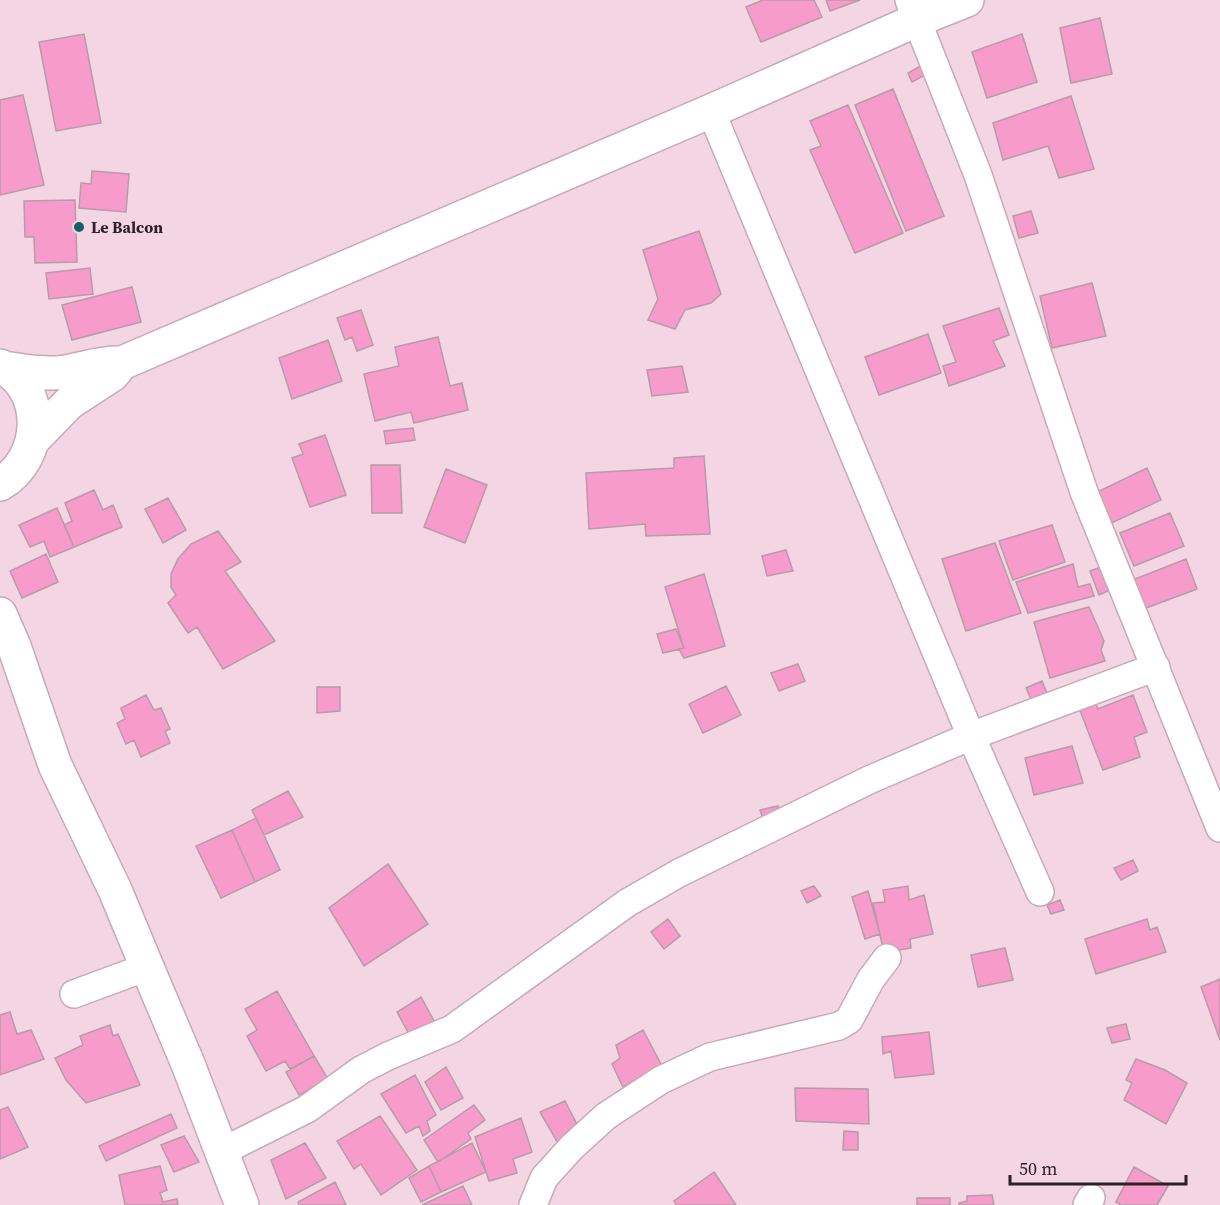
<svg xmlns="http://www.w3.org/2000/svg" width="1220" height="1205" font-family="'Source Serif 4',serif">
  <rect width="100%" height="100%" fill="#f3d5e3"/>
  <path fill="#f79cca" stroke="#b79ba8" stroke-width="1.5" d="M763 0H814L822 17 761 42 746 7Z
    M826 0H860L830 11Z
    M1100 18 1112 74 1071 83 1060 28Z
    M84 34 101 123 56 131 39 42Z
    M1022 34 1037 82 987 98 972 52Z
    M924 64 929 73 912 82 908 73Z
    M893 89 944 216 906 231 855 105Z
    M23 95 44 185 0 195V100Z
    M1071 96 1094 169 1059 178 1048 146 1003 160 993 123Z
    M848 105 903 233 855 253 810 150 821 146 810 121Z
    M92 171 129 174 126 212 79 208 81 183 91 184Z
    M75 200 77 262 35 263 34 237H25L24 201Z
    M1031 211 1038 233 1019 238 1013 216Z
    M699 231 721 294 711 303 685 310 675 329 648 320 658 299 643 250Z
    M90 268 93 294 49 299 46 273Z
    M1092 283 1106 336 1052 348 1040 296Z
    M132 287 141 322 72 340 62 305Z
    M999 308 1009 335 993 341 1005 366 949 386 943 366 956 362 943 326Z
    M361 310 373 345 357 351 352 337 345 340 337 318Z
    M928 334 941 373 879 395 865 357Z
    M438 337 450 386 462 383 468 410 414 423 411 412 375 421 364 374 399 366 395 347Z
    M328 340 342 381 292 399 279 358Z
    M682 366 688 392 652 396 647 370Z
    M413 428 415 440 386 444 384 431Z
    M325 435 346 495 310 507 292 458 303 454 299 444Z
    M704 456 710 534 646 536 645 524 589 529 586 473 674 468V458Z
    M371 465H400L402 513H372Z
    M1147 468 1161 500 1107 525 1091 495Z
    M446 469 487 485 465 543 424 527Z
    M94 490 103 510 113 505 122 527 74 547 64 525 72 521 65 503Z
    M168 498 186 530 163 543 145 509Z
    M57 508 74 547 50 557 44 541 30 547 19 525Z
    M1170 513 1184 546 1134 566 1120 533Z
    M1052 525 1065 562 1013 580 999 541Z
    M218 531 241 562 225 571 275 641 223 669 197 627 188 633 168 603 176 595 171 587V574L178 559 191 544Z
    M995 543 1021 613 966 631 942 559Z
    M786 550 793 571 767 576 762 556Z
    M46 554 58 582 22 598 10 571Z
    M46 554 58 582 22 598 10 571Z
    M1186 559 1197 589 1138 611 1125 583Z
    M1073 564 1078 587 1090 584 1094 596 1028 613 1016 582Z
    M1101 567 1110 590 1099 595 1090 571Z
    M704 574 725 646 684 658 679 649 684 648 665 587Z
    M1089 607 1104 641 1101 650 1105 661 1050 678 1034 622Z
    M676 629 684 648 663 653 657 634Z
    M798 664 805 681 779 691 771 673Z
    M1042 681 1047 693 1031 699 1026 688Z
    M726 686 741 715 703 733 689 704Z
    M317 687H340V711L317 713Z
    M146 695 154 710 161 708 170 729 165 731 170 743 141 757 134 740 126 744 117 723 125 719 121 708Z
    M1133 695 1147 732 1134 737 1140 757 1103 770 1079 708 1095 702 1098 709Z
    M1072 746 1083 783 1034 795 1025 758Z
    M288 791 303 817 264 835 252 810Z
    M778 806 781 816 764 821 760 810Z
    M256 818 280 870 255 882 232 830Z
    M232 830 255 882 221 898 196 846Z
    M1133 860 1138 871 1121 880 1114 868Z
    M388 864 428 924 364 966 329 908Z
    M814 886 821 896 807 903 801 891Z
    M908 886 909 900 924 895 933 934 910 939 911 948 884 953 873 903 885 902 883 890Z
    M868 891 880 934 865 939 852 897Z
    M1060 900 1064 910 1051 914 1047 905Z
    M668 919 680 936 664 949 651 932Z
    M1147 919 1150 930 1157 927 1166 952 1096 974 1085 939Z
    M1005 948 1013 980 978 987 971 955Z
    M1220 979V1040L1201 987Z
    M277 991 314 1056 290 1069 285 1061 266 1071 247 1036 257 1030 245 1009Z
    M421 997 439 1030 415 1045 397 1012Z
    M10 1012 17 1034 31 1030 44 1059 0 1075V1015Z
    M1126 1024 1130 1039 1112 1043 1107 1028Z
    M110 1025 113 1036 118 1034 140 1085 86 1103 66 1080 55 1058 83 1045 80 1036Z
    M643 1030 662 1066 623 1087 612 1064 620 1058 616 1045Z
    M929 1032 934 1074 895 1078 891 1051 883 1054 882 1037Z
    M314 1056 328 1079 299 1095 286 1072Z
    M1136 1059 1165 1070 1187 1083 1166 1124 1124 1100 1132 1083 1126 1080Z
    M446 1067 463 1098 441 1110 425 1082Z
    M415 1075 436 1115 427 1121 430 1131 423 1136 419 1126 406 1133 381 1094Z
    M795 1088 868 1089 869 1124 796 1121Z
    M565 1101 582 1134 559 1145 540 1112Z
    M474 1105 485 1120 468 1133 471 1139 438 1162 424 1140Z
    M8 1107 28 1147 0 1159V1110Z
    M171 1114 177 1128 106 1161 99 1146Z
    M380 1116 417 1170 381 1195 361 1164 354 1169 337 1141Z
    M521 1118 532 1152 513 1159 517 1173 489 1181 475 1137Z
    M844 1131 858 1132V1150H843Z
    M184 1136 199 1162 174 1172 161 1145Z
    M305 1143 326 1178 286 1199 271 1160Z
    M472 1143 486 1172 441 1192 429 1166Z
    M160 1166 167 1190 160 1193 163 1202 177 1199 178 1205H125L119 1175Z
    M429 1166 441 1192 421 1202 409 1178Z
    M1134 1167 1168 1186 1157 1205H1121L1116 1202Z
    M714 1172 736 1205H676L674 1201Z
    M335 1182 346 1205H299L298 1202Z
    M463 1186 472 1205H422Z
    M992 1195 994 1205H959V1203L967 1201V1196Z
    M917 1198H950V1205H917Z"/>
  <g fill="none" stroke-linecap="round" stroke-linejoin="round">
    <g stroke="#c7aab8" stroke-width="30">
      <path id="minor" d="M909 0 978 175 1084 492 1220 828
        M711 111 971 736 1040 892
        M74 994 147 967
        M221 1152 307 1109 361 1070 388 1056 452 1029 627 903 679 873 869 780 971 736 1156 667
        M533 1205 544 1178 571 1148 606 1116 661 1080 710 1057 839 1026 849 1020 871 979 887 958
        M1087 1205 1091 1198"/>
    </g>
    <g stroke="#c7aab8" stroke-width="36">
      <path id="major" d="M0 366C48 389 43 460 0 484
        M4 368C24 371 45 375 65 372 84 369 101 362 121 363
        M33 440 69 403 112 375 122 363 711 111 917 20 967 0
        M0 614 14 646 55 765 115 890 147 967 188 1064 242 1205"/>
    </g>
    <use href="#minor" stroke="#fff" stroke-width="27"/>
    <use href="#major" stroke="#fff" stroke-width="33"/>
  </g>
  <circle fill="#116265" stroke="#f3d5e3" stroke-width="2" cx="79" cy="227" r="6"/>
  <g text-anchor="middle" stroke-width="4.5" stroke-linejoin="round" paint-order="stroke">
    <g font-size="16" font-weight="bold" fill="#2b2025" stroke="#f3d5e3" text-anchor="start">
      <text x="91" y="233">Le Balcon</text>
    </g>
  </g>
  <path d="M1010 1175v9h176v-9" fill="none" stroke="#2b2025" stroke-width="3"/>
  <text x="1019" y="1175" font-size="18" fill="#2b2025" stroke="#f3d5e3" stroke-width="4.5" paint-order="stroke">50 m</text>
</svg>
